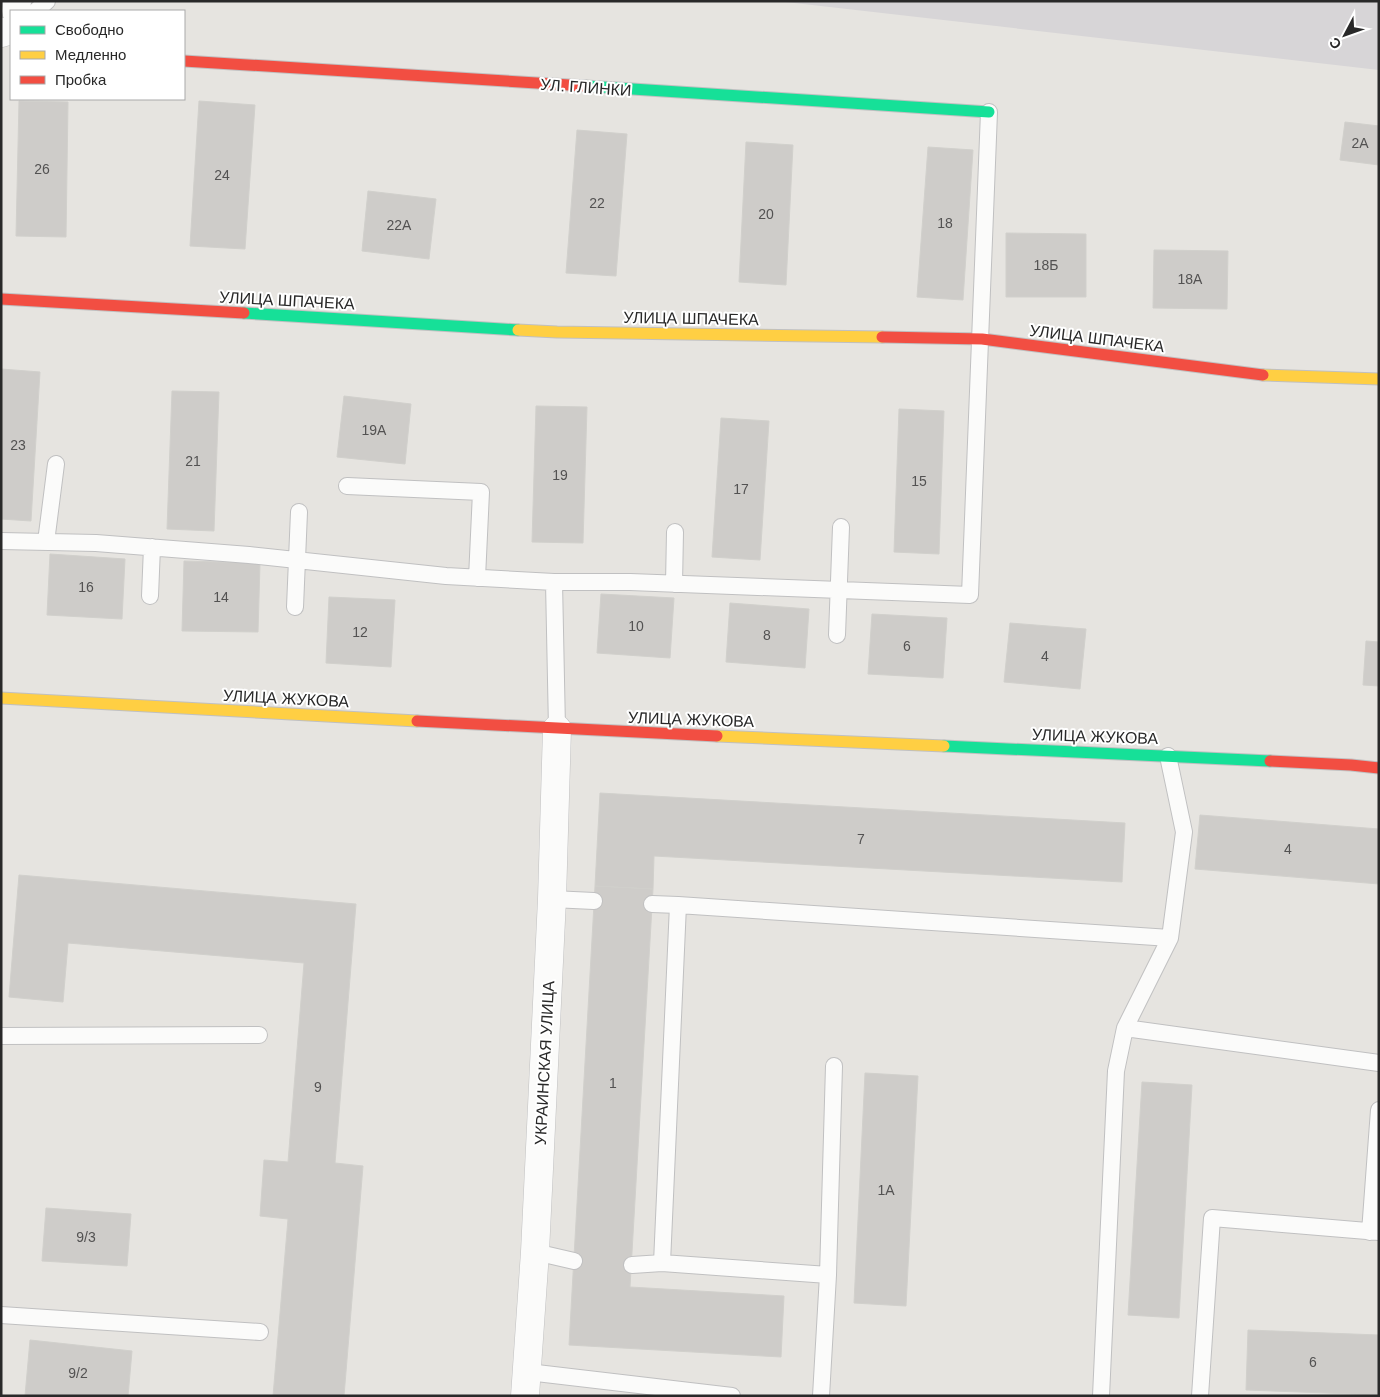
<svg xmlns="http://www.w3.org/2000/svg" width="1380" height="1397" font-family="Arial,sans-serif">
  <rect width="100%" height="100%" fill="#e6e4e0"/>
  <path fill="#d7d5d7" d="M777 1H1379V70Z"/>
  <path fill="#ceccc9" stroke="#d1d0cc" d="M19 101 68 102 66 237 16 236Z
    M199 101 255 105 245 249 190 246Z
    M1345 122 1379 126V165L1340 160Z
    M577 130 627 134 616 276 566 273Z
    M746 142 793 145 786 285 739 282Z
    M928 147 973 150 963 300 917 297Z
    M368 191 436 199 429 259 362 251Z
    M1006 233 1086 234V297H1006Z
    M1154 250 1228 251 1227 309 1153 308Z
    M1 369 40 372 31 521 1 519Z
    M172 391 219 392 214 531 167 529Z
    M344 396 411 404 405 464 337 457Z
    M536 406 587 407 583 543 532 542Z
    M899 409 944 411 939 554 894 552Z
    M721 418 769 421 760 560 712 557Z
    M50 554 125 559 122 619 47 615Z
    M184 561 260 563 258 632 182 631Z
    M601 594 674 598 670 658 597 653Z
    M329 597 395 600 391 667 326 663Z
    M730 603 809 609 805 668 726 662Z
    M872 614 947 618 943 678 868 674Z
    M1010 623 1086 629 1080 689 1004 682Z
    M1366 641 1379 642V686L1363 685Z
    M600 793 1125 823 1122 882 654 856 653 889 595 886Z
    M1200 815 1379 829V884L1195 869Z
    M19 875 356 904 335 1163 363 1166 344 1396H273L288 1219 260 1216 264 1160 288 1162 304 963 68 943 63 1002 9 997Z
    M595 886 653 889 630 1287 784 1296 781 1357 569 1345Z
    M865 1073 918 1076 906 1306 854 1303Z
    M1142 1082 1192 1085 1179 1318 1128 1315Z
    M46 1208 131 1214 127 1266 42 1261Z
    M1248 1330 1379 1335V1395L1246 1390Z
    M30 1340 132 1351 128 1396H25Z"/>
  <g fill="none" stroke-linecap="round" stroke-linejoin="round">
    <g stroke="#c0c0c1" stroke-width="18">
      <path id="lane" d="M36 11 47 1
        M347 486 481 492 477 578
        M1 541 96 543 249 555 446 576 554 582
        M46 542 56 464
        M674 584 675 532
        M150 596 152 547
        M295 607 299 512
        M837 635 841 527
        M557 729 554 582H630L970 595 989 112
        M552 899 594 901
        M652 904 678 905
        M1125 1028 1379 1063
        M1 1036 259 1035
        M1370 1232 1379 1110
        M535 1252 574 1261
        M632 1265 662 1263
        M828 1275 834 1066
        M1 1315 260 1332
        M528 1372 732 1396
        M821 1396 828 1275 662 1263 678 905 1170 938
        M1101 1396 1116 1071 1125 1028 1170 938 1184 832 1168 756
        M1200 1396 1212 1218 1379 1232"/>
    </g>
    <g stroke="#c0c0c1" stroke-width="29">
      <path id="street" d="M16 11 17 1
        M1 33 11 30
        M525 1396 535 1252 552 899 557 729"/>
    </g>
    <g stroke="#c0c0c1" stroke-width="13">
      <path id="fast" d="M586 86 989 112
        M244 313 518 330
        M944 746 1270 761"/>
    </g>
    <g stroke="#c0c0c1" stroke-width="13">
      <path id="slow" d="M518 330 557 332 882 337
        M1263 375 1379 379
        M1 698 417 721
        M717 736 944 746"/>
    </g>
    <g stroke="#c0c0c1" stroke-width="13">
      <path id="jam" d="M184 61 586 86
        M1 299 244 313
        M882 337 982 339 1263 375
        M417 721 717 736
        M1270 761 1351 765 1379 768"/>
    </g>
    <use href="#lane" stroke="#fbfbfa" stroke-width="16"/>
    <use href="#street" stroke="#fbfbfa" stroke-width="28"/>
    <use href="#fast" stroke="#16e098" stroke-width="11"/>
    <use href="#slow" stroke="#ffcf43" stroke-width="11"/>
    <use href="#jam" stroke="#f24e42" stroke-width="11"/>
  </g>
  <g text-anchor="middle" stroke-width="4" stroke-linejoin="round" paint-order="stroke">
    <g font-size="14" fill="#535252">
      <text x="1360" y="148">2А</text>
      <text x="42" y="174">26</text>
      <text x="222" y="180">24</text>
      <text x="597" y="208">22</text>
      <text x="766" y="219">20</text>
      <text x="945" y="228">18</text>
      <text x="399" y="230">22А</text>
      <text x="1046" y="270">18Б</text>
      <text x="1190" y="284">18А</text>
      <text x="374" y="435">19А</text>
      <text x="18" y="450">23</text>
      <text x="193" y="466">21</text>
      <text x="560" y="480">19</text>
      <text x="919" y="486">15</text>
      <text x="741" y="494">17</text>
      <text x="86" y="592">16</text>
      <text x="221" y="602">14</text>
      <text x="636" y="631">10</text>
      <text x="360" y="637">12</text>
      <text x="767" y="640">8</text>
      <text x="907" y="651">6</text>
      <text x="1045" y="661">4</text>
      <text x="861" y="844">7</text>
      <text x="1288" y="854">4</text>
      <text x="613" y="1088">1</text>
      <text x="318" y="1092">9</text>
      <text x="886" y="1195">1А</text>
      <text x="86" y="1242">9/3</text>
      <text x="1313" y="1367">6</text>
      <text x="78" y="1378">9/2</text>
    </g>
    <g font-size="16" fill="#292929" stroke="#fff">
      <text transform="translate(586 87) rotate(4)" y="6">УЛ. ГЛИНКИ</text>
      <text transform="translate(287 300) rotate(3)" y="6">УЛИЦА ШПАЧЕКА</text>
      <text transform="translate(691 318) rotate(1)" y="6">УЛИЦА ШПАЧЕКА</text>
      <text transform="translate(1097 338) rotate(7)" y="6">УЛИЦА ШПАЧЕКА</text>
      <text transform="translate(286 698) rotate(3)" y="6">УЛИЦА ЖУКОВА</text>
      <text transform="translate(691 719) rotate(2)" y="6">УЛИЦА ЖУКОВА</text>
      <text transform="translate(1095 736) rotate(2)" y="6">УЛИЦА ЖУКОВА</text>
      <text transform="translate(544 1063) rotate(-87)" y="6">УКРАИНСКАЯ УЛИЦА</text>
    </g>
  </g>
  <rect width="1380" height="1397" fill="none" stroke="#292929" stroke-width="5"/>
  <rect x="10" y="10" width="175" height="90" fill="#ffffff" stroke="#a9a9a9"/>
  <rect x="20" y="26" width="25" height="8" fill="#16e098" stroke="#a9a9a9"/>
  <text x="55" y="35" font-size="15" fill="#292929">Свободно</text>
  <rect x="20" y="51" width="25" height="8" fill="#ffcf43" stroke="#a9a9a9"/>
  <text x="55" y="60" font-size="15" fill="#292929">Медленно</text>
  <rect x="20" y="76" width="25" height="8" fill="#f24e42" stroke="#a9a9a9"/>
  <text x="55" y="85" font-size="15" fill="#292929">Пробка</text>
  <g transform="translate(1345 35) rotate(229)" stroke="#ffffff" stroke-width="4" paint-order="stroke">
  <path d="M0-4L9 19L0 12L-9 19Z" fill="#292929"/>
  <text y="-8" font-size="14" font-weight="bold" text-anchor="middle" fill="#292929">С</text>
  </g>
</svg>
